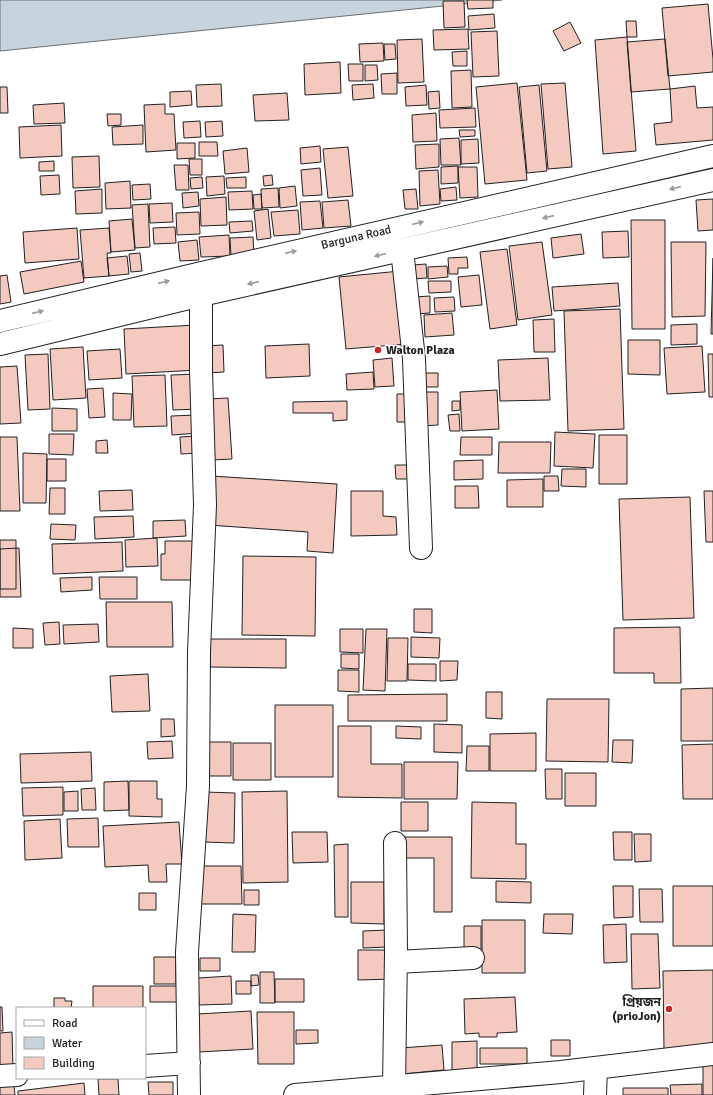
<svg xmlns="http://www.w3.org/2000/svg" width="713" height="1095" font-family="Signika,'Noto Sans Bengali',sans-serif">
  <rect width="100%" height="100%" fill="#fff"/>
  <path fill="#c7d3dd" stroke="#6f6f6f" d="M0 0H502L0 51Z"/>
  <path fill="#f3c9c0" stroke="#222" d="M467 0H493V8L468 9Z
    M443 1H464L465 27 444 28Z
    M708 4 713 59V72L668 76 662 8Z
    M494 14 495 28 469 30 468 16Z
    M626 21H636L637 37H627Z
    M570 22 581 43 564 51 553 31Z
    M468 29 469 49 434 50 433 30Z
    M497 31 499 76 473 77 471 32Z
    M627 37 636 151 603 154 595 40Z
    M422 39 424 82 398 83 397 40Z
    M665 39 670 89 631 92 627 42Z
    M383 43 384 61 360 62 359 44Z
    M384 44H395L396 59 385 60Z
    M467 51V66H453L452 52Z
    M340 62 341 93 305 95 304 64Z
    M348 64H363V81H349Z
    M365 65H377L378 80 365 81Z
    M471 70 472 107 452 108 451 71Z
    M397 73V94H382L381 74Z
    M517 83 527 180 485 184 476 87Z
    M565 83 572 167 548 169 541 84Z
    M221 84 222 106 197 107 196 85Z
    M373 84 374 98 353 100 352 85Z
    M426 85 427 105 406 106 405 87Z
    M539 85 547 171 527 173 519 87Z
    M695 86 697 108 713 107V140L656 145 654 124 672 122 670 89Z
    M0 87H7L8 113H0Z
    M191 91 192 105 170 107V92Z
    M439 91 440 108 429 109 428 92Z
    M287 93 289 120 255 121 253 95Z
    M64 103 65 123 34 124 33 105Z
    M165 104V114H174L176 150 146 152 144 105Z
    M475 108 476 127 440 128 439 110Z
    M436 113 437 141 413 142 412 115Z
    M107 114H121V125L108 126Z
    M200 121 201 137 184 138 183 122Z
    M222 121 223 136 206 137 205 122Z
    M61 125 62 156 20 158 19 127Z
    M143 125V144L113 145 112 127Z
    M459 130H475V136L460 137Z
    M459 138 461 165H441L440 139Z
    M478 139 479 163 461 164V140Z
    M199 142H217L218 156H199Z
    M177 143H195V158L177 159Z
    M439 144V167L416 169 415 145Z
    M320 146 321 162 301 164 300 148Z
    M348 147 353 196 328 198 323 149Z
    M247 148 249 172 225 174 223 151Z
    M99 156 100 187 73 188 72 157Z
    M189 159H202V175H190Z
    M54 161V171H39V162Z
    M174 165H188L189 190H176Z
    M458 166V183L441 184V167Z
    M458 167H477L478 197 460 198Z
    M320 168 322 195 303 196 301 170Z
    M438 170 440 204 420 206 419 171Z
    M59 175 60 194 41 195 40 176Z
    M272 175 273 185 264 186 263 176Z
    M224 176 225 194 207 196 206 177Z
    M202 177 203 188 191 189 190 178Z
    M246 177V188H227L226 178Z
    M130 181 131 208 106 209 105 183Z
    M150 184 151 199 133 200 132 185Z
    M295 186 297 206 280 208 279 188Z
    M456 187 457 200 441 201 440 189Z
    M278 188 279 207 262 208 261 189Z
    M102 189V213L76 214 75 191Z
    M416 189 418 209H405L403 190Z
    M252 191 253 209 229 210 228 192Z
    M198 192 199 206 183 208 182 193Z
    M261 194 262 209H254L253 195Z
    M226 197 227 225 201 226 200 199Z
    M713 199V230L698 231 696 200Z
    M348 200 351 226 324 228 322 202Z
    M320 201 323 228 302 230 300 202Z
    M172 203 173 222 150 223 149 204Z
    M148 204 150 247 135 248 132 205Z
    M268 209 271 238 257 240 254 211Z
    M298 210 300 234 274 236 271 212Z
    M199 212 200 234 177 235 176 213Z
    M132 219 135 250 111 252 109 221Z
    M631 220H665V329H632Z
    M252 221 253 231 230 233 229 222Z
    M175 227 176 243 154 244 153 228Z
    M77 228 79 259 25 263 23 232Z
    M109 228 111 253H107L109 276 84 278 80 230Z
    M628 231 629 257 603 258 602 232Z
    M581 234 584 254 553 258 551 238Z
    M229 235 230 256 201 257 199 237Z
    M253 237 254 255 231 256 230 238Z
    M197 240 199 260 180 261 178 242Z
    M542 242 552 315 518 320 509 246Z
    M671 242H706L705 316 672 317Z
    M507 249 517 325 490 329 480 252Z
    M140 253 142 271 131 272 129 254Z
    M127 256 129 274 109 276 107 258Z
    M467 257 468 268H458V274H449L448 258Z
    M713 258V334H711Z
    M81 261 84 282 24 294 20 272Z
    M426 264 427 278 413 279V265Z
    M447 266 448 277 428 279V267Z
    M400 271 407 344 346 349 339 277Z
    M7 275 11 302 0 304V276Z
    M479 275 482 305 461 307 458 277Z
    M428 281H451V292L429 293Z
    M618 283 620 306 554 311 552 287Z
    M430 296V313L415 314 414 297Z
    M454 297 455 311 435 312 434 298Z
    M620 309 624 429 568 431 564 311Z
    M452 313 454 335 425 337 424 315Z
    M554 319 555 352H534L533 320Z
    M697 324V344L671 345V325Z
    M196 325 198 370 126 374 124 329Z
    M628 340H660V375L628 374Z
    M309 344 310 376 266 378 265 346Z
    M223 345 224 372 206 373 204 346Z
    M702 346 705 392 667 394 664 348Z
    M83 347 86 398 53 400 50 349Z
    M120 349 122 378 89 380 87 351Z
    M48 354 50 409 28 410 25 355Z
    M708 354H713V397H709Z
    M392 358 394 386 375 387 373 360Z
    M548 358 550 400 500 401 498 360Z
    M17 366 21 423 0 424V367Z
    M373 372 374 389 347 390 346 374Z
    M421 373H438V387H422Z
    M198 374 199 409 173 410 171 375Z
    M165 375 167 426 134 427 132 376Z
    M103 388 105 417 89 418 87 389Z
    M497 390 499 429 462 431 460 392Z
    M420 392H438V425L421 426Z
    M113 393 132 394 131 420H113Z
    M397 394H414L415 422H397Z
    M228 398 232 459 212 460 208 399Z
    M347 401V420L333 421V413H293V402Z
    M452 401H460V410L452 411Z
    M52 408 77 409V431H52Z
    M459 414 460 431H450L448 415Z
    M197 415 199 433 172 435 171 416Z
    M555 432 595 434 593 468 554 466Z
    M49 434H74L73 455 49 454Z
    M599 435H627V484H599Z
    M197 436 198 453 181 454 180 437Z
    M0 437H17L20 511H0Z
    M461 437H492V455H460Z
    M107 440 108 453H96V441Z
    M499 442H551L550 473H498Z
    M23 453 47 454 46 503H23Z
    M47 459H66V481H47Z
    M483 460V479L454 480V461Z
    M395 465H409V479H396Z
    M562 469H586V487L561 486Z
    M211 476 337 484 333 553 307 551 308 532 208 525Z
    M544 476H558L559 491H544Z
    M543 479V507H507V480Z
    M455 486H478L479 508H455Z
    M50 488H65V514H49Z
    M132 490 133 510 100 511 99 491Z
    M351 491H383V516L396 517 397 535 351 536Z
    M704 491H713V542H706Z
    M690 497 694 618 623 620 619 499Z
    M133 516 134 537 95 539 94 517Z
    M185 520 186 536 153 538V521Z
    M51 524 76 525 75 540 50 539Z
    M157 538 158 566 126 567 125 540Z
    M0 540H16V589H0Z
    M165 541H198V580H161V554H165Z
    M122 542 123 571 53 574 52 544Z
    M19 548 21 597H0V549Z
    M243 556 316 557 315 636 242 635Z
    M92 577V590L61 592 60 578Z
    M99 577H137V599H100Z
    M106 602H172L173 647H107Z
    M414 609H432V633L414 632Z
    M59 622 60 644 45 645 43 623Z
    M98 624 99 642 64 644 63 625Z
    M680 627 681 683H654V673H614V628Z
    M13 628 33 629V648H13Z
    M340 629H363V653L340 652Z
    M366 629H387L385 691 363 690Z
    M411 637 440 638 439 658 411 657Z
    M388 638H408L407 681H387Z
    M210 639H286V668L210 667Z
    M341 654H359V669L341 668Z
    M440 661H458L457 680 440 681Z
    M408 664H436V681L408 680Z
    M338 670H359V692L338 691Z
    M148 674 150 711 112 712 110 676Z
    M713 688V741H681V689Z
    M486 692H502V719L486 718Z
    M447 694V721H348V695Z
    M547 699H609L608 762 546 761Z
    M275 705H333V777H275Z
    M161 719H174L175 736 161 737Z
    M434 724 462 725V753L434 752Z
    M338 726H371V764H402V798L338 797Z
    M396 726 421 727V739L396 738Z
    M536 733V771H490V734Z
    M613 740H633L632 763 612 762Z
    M172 741 173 758 148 759 147 742Z
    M206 742H231V776H206Z
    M233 743H271V780H233Z
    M713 744V799H683L682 745Z
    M467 746H489V771H466Z
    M91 752 92 781 21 783 20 754Z
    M404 762H458L457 799H404Z
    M545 769H562V799H546Z
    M565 773H596V806H565Z
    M128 781 129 810 104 811V782Z
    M129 781H157V799H162V817L129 816Z
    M63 787V815L23 816 22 788Z
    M95 788 96 810H82L81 789Z
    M78 791V811H64V792Z
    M287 791 288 882 243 883 242 792Z
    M205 792 235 793 234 843 204 842Z
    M401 802H428V831H401Z
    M472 802 516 803V844H526V879L471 878Z
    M98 818 99 847H68L67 819Z
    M60 819 62 858 25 860 24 821Z
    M179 822 182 864H166L167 882H149L148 865 105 867 103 826Z
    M292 832H327L328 862 293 863Z
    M613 832H632V860H614Z
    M634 834H651V861L635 862Z
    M400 837H452V912H434V858H400Z
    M348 844V917H335L334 845Z
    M199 866H241L242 904H200Z
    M496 881 531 882V903L496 902Z
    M351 882H384V924L351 923Z
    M613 886H633V917L614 918Z
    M673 886H713V946H673Z
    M639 889H662L663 922H640Z
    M244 890H259V905H244Z
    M139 893H156V910H139Z
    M233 914 256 915 255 952H232Z
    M544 914H573L572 934 543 933Z
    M482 920H525V973H482Z
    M626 924 627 962 604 963 603 925Z
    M464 926H481V951H464Z
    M386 930 387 947 363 948V931Z
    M631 934H658L660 988 632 989Z
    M358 950H392L393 979 358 980Z
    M154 957H176V984H154Z
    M200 958H220V971H200Z
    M713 970V1049L664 1050 663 971Z
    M260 972H274L275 1003H260Z
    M251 975H258L259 985 251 986Z
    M231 976 232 1004 199 1005 198 978Z
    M275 979H304V1002H275Z
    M236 981H251V994H236Z
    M93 986H143V1008H93Z
    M150 986H177V1002H150Z
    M515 997 517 1032 497 1033V1037H479V1033L465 1034 464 999Z
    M54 998H65V1001H72L71 1008H54Z
    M0 1007H2L3 1031H0Z
    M251 1011 253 1049 199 1052 197 1014Z
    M257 1012H294V1064H258Z
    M296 1030H318V1043L296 1044Z
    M12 1032 13 1069 0 1070V1033Z
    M551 1040H570V1056H551Z
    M477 1041V1070L452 1071V1042Z
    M442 1045 444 1070 402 1074 400 1048Z
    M480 1048H527V1064H480Z
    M703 1061H713V1095H703Z
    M98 1079H118L119 1095H99Z
    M148 1082H173V1095H149Z
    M84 1083 85 1095H18V1091Z
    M702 1084V1095H671L670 1085Z
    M0 1086H14L15 1095H0Z
    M623 1088H668V1095H623Z"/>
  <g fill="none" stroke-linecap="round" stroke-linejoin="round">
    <g stroke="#222" stroke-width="24">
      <path id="minor" d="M402 250 414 359 421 548
        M396 962 473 958
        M145 1066 189 1063
        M0 1076 17 1075
        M394 1086 396 954 395 843
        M189 1095 187 952 198 786 199 652 205 505 201 370V295
        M295 1095 561 1072 713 1054
        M595 1095 596 1068"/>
    </g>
    <g stroke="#222" stroke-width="24">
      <path id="major" d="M0 321 202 273 713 156
        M0 344 201 295 713 180"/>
    </g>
    <use href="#minor" stroke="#fff" stroke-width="22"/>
    <use href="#major" stroke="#fff" stroke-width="22"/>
  </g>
  <defs><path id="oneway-solid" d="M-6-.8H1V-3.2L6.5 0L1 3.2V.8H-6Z"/></defs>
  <g fill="#9c9c9c">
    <use href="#oneway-solid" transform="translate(675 188) rotate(167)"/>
    <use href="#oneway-solid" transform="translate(548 217) rotate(167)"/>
    <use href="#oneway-solid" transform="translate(418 223) rotate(-13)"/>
    <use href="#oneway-solid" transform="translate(291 252) rotate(-13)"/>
    <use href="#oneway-solid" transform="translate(380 255) rotate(167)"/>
    <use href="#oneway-solid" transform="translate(164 282) rotate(-13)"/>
    <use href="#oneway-solid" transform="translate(253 283) rotate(167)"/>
    <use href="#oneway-solid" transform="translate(38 312) rotate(-13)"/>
  </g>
  <g fill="#c62828" stroke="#fff" stroke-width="1.5">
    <circle cx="378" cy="350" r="4"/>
    <circle cx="669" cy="1009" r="4"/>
  </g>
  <g text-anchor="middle" stroke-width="3" stroke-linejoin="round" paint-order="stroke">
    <g font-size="12" fill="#222" stroke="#fff">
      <text transform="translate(356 237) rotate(-13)" y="4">Barguna Road</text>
    </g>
    <g font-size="12" font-weight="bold" fill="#222" stroke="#fff" text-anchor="start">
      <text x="386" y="354">Walton Plaza</text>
      <text x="661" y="1006" text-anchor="end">প্রিয়জন<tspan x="661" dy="14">(prioJon)</tspan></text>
    </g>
  </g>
  <rect x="16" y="1007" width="130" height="72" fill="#ffffff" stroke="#a7a7a7"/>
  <rect x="24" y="1020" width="20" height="6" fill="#ffffff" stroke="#a7a7a7"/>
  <text x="52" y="1027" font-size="12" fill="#222222">Road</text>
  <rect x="24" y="1037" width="20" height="12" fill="#c7d3dd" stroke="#a7a7a7"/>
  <text x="52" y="1047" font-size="12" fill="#222222">Water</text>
  <rect x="24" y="1057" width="20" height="12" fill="#f3c9c0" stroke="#a7a7a7"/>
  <text x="52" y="1067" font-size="12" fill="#222222">Building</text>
</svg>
